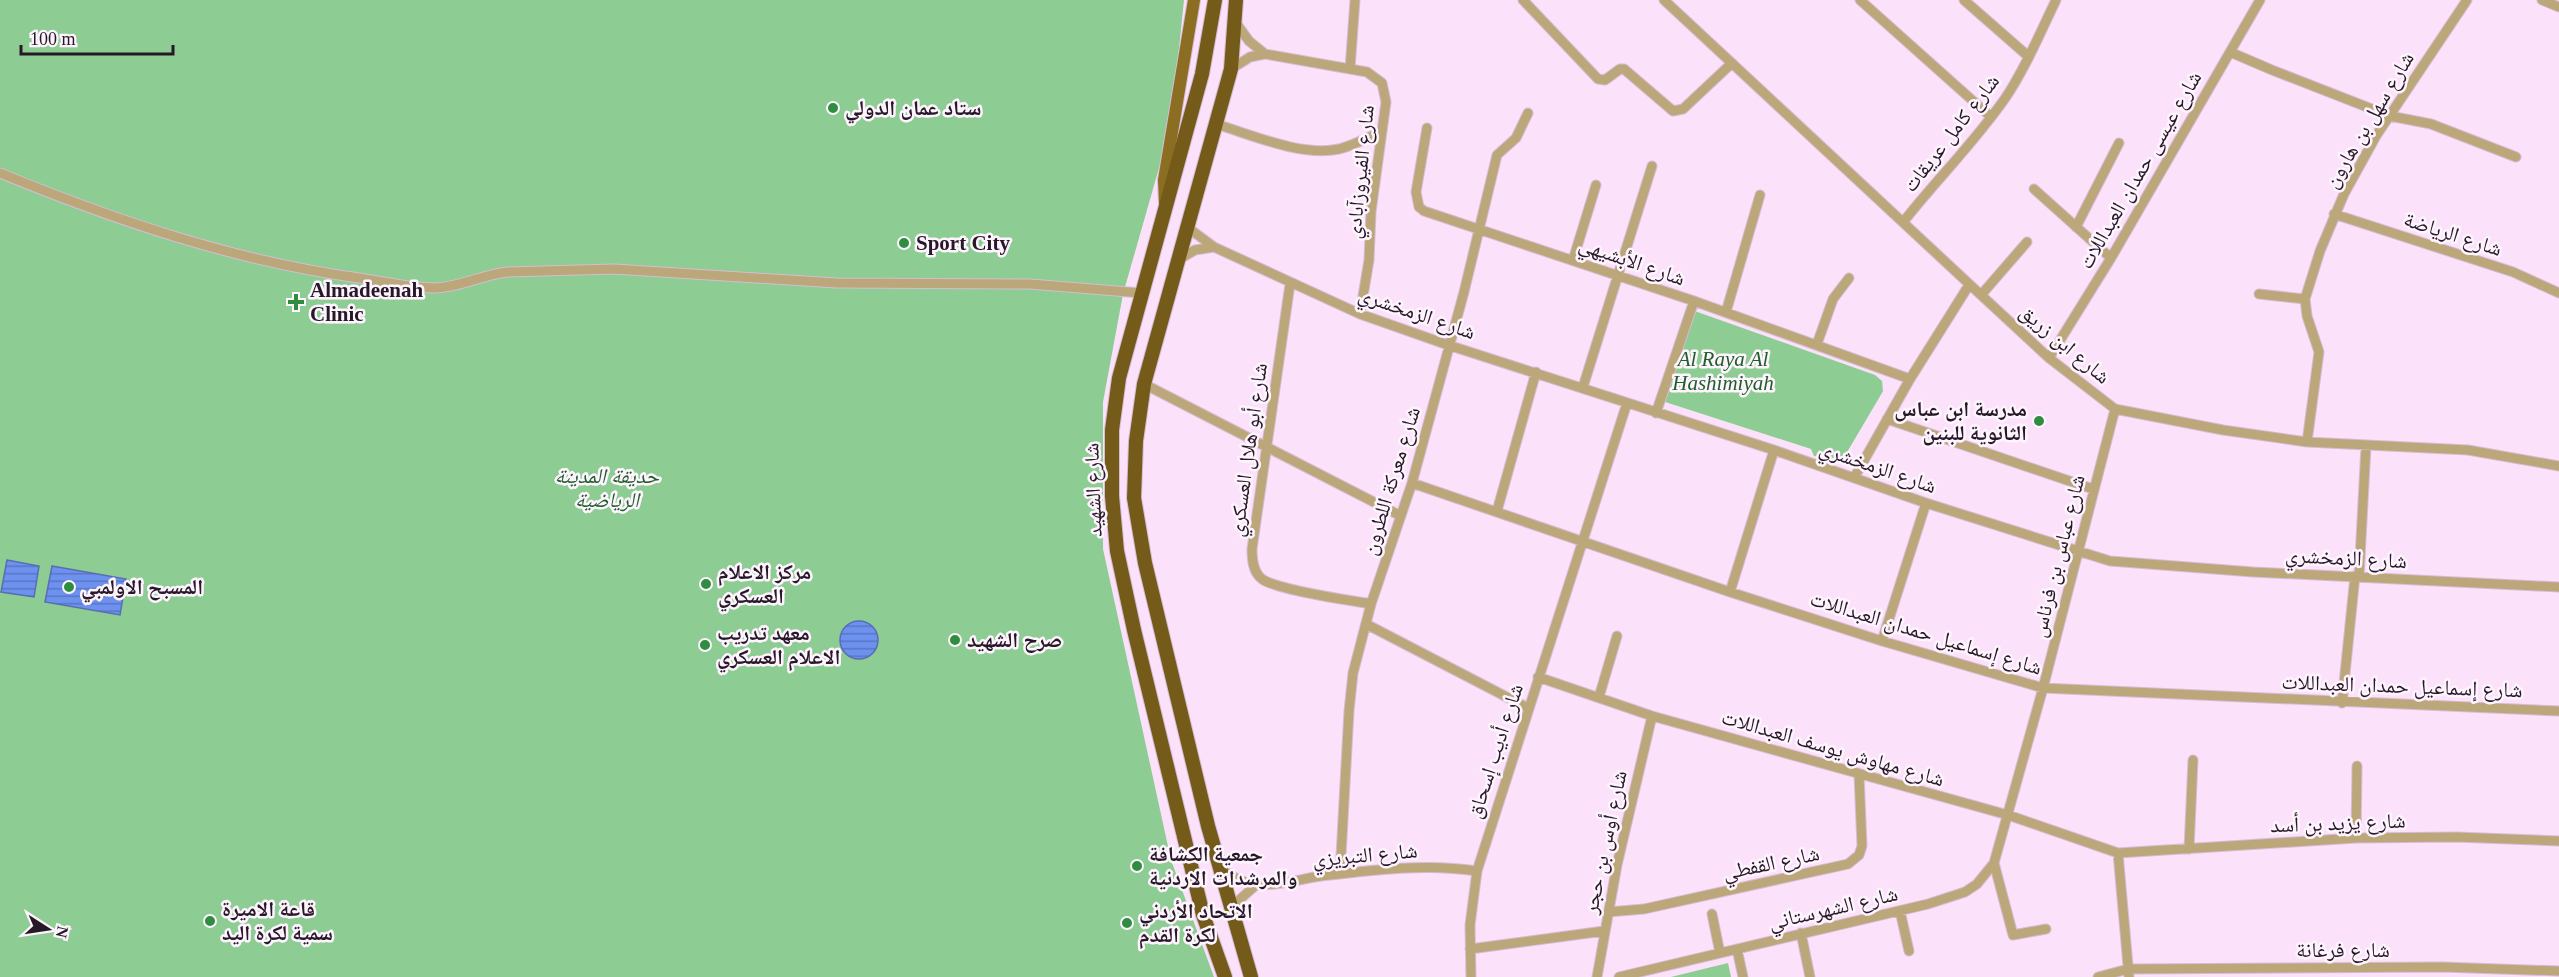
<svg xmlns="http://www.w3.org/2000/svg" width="2559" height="977" font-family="'Times New Roman','Noto Naskh Arabic',serif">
  <defs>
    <pattern id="water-rules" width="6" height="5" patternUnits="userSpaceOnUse" patternTransform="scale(1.5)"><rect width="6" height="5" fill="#6d91ef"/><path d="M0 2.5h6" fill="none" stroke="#5a75c2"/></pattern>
  </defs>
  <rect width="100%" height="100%" fill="#fbe1fa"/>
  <path fill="#8dcc93" d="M0 0H1184L1171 126 1123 294 1103 402V549L1171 860 1214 977H0Z
    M1689 309 1875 375 1882 381 1883 391 1879 398 1843 459 1814 456 1811 449 1659 400Z
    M1728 963 1731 977H1671Z"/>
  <path fill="url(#water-rules)" stroke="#586db3" stroke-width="1.5" d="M7 560 39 566 34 597 1 592Z
    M52 566 126 579 120 615 45 602Z
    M840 640a19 19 0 1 1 38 0a19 19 0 1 1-38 0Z"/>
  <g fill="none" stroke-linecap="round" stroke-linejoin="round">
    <g stroke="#d5bdd4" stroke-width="11">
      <path id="minor" d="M1523 0 1598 79 1605 80 1620 69H1624L1673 111 1683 109 1732 63
        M1664 0 1981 295 2049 358 2115 409 2223 430 2307 442 2468 450 2559 466
        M1860 0 1991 117
        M1964 0 2029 57
        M2542 0 2559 7
        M1236 23 1249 41 1265 54
        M2230 52 2272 70 2390 116 2431 124 2516 157
        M1231 69 1250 57 1265 54 1367 72 1382 83 1386 102 1371 212 1369 260 1360 314
        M1350 69 1355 0
        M1216 124C1252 135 1302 157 1339 149 1354 145 1368 138 1382 131
        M1427 128 1416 192 1419 207 1424 211 1694 301 1910 379
        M0 173C114 220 235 261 359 278 384 282 410 288 436 288 460 287 482 275 507 272L614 269 837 283 1030 284 1141 293
        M2034 189 2111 258
        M2334 214 2513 272 2559 293
        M1904 221C1937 179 1975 142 2006 97 2026 67 2040 33 2056 0
        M1187 227 1214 247 1360 314 1448 345 1774 450 1926 503 2110 561 2253 572 2559 587
        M2076 227 2119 143
        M1178 260 1195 250 1214 247
        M1573 260 1596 185
        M1290 284 1252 549C1252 560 1253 572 1262 579 1277 590 1348 600 1371 604
        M2259 294 2305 299
        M1981 295 2027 242
        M1726 312 1760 195
        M1817 344 1833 299 1849 278
        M2049 358 2111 258 2260 0
        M1144 384 1401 516
        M1583 387 1652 166
        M1656 413 1694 301
        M1887 419 2093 489
        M2307 442 2319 352 2307 316 2305 299 2320 251 2344 194 2376 136 2467 0
        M1854 478 1910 379 1969 285
        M1412 483 1730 592 1882 641 2043 688 2559 711
        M1497 511 1536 372
        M2359 577 2366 446
        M1730 592 1774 450
        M1366 624 1528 708
        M1882 641 1926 503
        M1538 677 1652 716 2008 815 2118 853 2356 838 2456 837 2559 841
        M1599 697 1617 636
        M2342 703 2355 576
        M2356 838 2357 766
        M2189 849 2193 760
        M2118 853 2129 977
        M1994 863 2013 935 2046 929
        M1219 868C1230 875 1244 884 1257 885 1277 886 1301 879 1321 876 1371 870 1426 863 1477 871
        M1340 874 1349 711 1353 673 1371 604 1412 483 1464 292 1497 155 1516 138 1528 113
        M1900 911 1909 951
        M1608 912 1644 909 1848 864 1859 855 1862 846 1859 775
        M1232 913 1238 901 1256 885
        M1712 914 1720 953
        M1801 933 1810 977
        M1470 949 1604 931
        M1737 949 1743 977
        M1471 977 1470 925 1477 871 1627 403
        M1597 977 1617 865 1652 716
        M1619 977 1928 904 1965 892 1977 884 1994 863 2043 688 2115 409
        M2098 977 2128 969 2442 967 2559 971"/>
    </g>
    <g stroke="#d5bdd4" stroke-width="14">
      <path id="major" d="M1165 203 1164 180 1194 0"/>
    </g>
    <g stroke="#d5bdd4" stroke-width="16">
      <path id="highway" d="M1215 0 1202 74 1119 378 1112 430V496L1117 551 1134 630 1203 915 1225 977
        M1236 0 1231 69 1144 384 1136 441 1134 498 1145 563 1208 826 1251 977"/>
    </g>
    <use href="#minor" stroke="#bba779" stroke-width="9"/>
    <use href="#major" stroke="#8b6e21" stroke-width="12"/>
    <use href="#highway" stroke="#745b19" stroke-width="14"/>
  </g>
  <g fill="#2f8d40" stroke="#fdf4fd" stroke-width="2">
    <circle cx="833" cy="108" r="6"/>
    <circle cx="904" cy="243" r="6"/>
    <path d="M293 293h6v6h6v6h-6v6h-6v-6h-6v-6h6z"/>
    <circle cx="2039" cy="421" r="6"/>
    <circle cx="706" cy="584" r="6"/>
    <circle cx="69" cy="587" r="6"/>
    <circle cx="955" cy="640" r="6"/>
    <circle cx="705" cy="645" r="6"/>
    <circle cx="1137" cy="866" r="6"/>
    <circle cx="210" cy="921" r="6"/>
    <circle cx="1127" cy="923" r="6"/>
  </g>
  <g text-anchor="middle" stroke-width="5" stroke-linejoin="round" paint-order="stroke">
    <g font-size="21" font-weight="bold" fill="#271828" stroke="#fdf4fd" text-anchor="start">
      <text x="845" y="115">ستاد عمان الدولي</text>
      <text x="916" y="250">Sport City</text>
      <text x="310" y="297">Almadeenah<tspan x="310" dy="24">Clinic</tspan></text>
      <text x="2027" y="416" text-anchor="end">مدرسة ابن عباس<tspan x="2027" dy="24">الثانوية للبنين</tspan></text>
      <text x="718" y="579">مركز الاعلام<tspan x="718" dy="24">العسكري</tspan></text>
      <text x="81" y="594">المسبح الاولمبي</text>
      <text x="717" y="640">معهد تدريب<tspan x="717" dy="24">الاعلام العسكري</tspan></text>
      <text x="967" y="647">صرح الشهيد</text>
      <text x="1149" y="861">جمعية الكشافة<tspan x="1149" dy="24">والمرشدات الاردنية</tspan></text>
      <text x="222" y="916">قاعة الاميرة<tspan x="222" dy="24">سمية لكرة اليد</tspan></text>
      <text x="1139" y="918">الاتحاد الأردني<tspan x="1139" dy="24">لكرة القدم</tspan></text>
    </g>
    <g font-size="21" fill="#271828" stroke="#fdf4fd">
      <text transform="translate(2369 120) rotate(-59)" y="7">شارع سهل بن هارون</text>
      <text transform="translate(1951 133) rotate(-52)" y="7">شارع كامل عريقات</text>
      <text transform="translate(2140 170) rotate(-60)" y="7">شارع عيسى حمدان العبداللات</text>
      <text transform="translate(1360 172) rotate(-84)" y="7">شارع الفيروزآبادي</text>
      <text transform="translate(2453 234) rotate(18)" y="7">شارع الرياضة</text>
      <text transform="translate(1632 261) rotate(19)" y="7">شارع الأبشيهي</text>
      <text transform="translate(1417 313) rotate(19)" y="7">شارع الزمخشري</text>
      <text transform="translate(2065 344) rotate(40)" y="7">شارع ابن زريق</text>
      <text transform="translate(1248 450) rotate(-82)" y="7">شارع أبو هلال العسكري</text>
      <text transform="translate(1878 467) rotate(19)" y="7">شارع الزمخشري</text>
      <text transform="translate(1391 481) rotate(-73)" y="7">شارع معركة اللطرون</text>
      <text transform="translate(1093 490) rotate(-92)" y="7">شارع الشهيد</text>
      <text transform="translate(2058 556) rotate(-76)" y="7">شارع عباس بن فرناس</text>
      <text transform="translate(2346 558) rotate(3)" y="7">شارع الزمخشري</text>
      <text transform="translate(1926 633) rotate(17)" y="7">شارع إسماعيل حمدان العبداللات</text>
      <text transform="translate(2402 686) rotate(2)" y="7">شارع إسماعيل حمدان العبداللات</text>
      <text transform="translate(1833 748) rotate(16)" y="7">شارع مهاوش يوسف العبداللات</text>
      <text transform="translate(1495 751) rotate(-72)" y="7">شارع أديب إسحاق</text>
      <text transform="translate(2338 823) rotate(-2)" y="7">شارع يزيد بن أسد</text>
      <text transform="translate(1605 842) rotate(-78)" y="7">شارع أوس بن حجر</text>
      <text transform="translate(1365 855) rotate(-5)" y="7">شارع التبريزي</text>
      <text transform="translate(1771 863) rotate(-12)" y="7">شارع القفطي</text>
      <text transform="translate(1833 908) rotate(-13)" y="7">شارع الشهرستاني</text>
      <text x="2343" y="957">شارع فرغانة</text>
    </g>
    <g font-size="21" font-style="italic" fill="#1f5e2a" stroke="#fdf4fd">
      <text x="1723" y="366">Al Raya Al<tspan x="1723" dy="24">Hashimiyah</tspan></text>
      <text x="607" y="483">حديقة المدينة<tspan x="607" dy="24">الرياضية</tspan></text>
    </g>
  </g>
  <g transform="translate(48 929) rotate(102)" stroke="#fdf4fd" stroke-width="4.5" paint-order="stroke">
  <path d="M0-4.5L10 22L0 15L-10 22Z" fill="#271828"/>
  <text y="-9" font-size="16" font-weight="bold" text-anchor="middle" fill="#271828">N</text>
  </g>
  <path d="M21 45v9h152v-9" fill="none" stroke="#271828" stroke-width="3"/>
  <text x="30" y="45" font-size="18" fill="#271828" stroke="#fdf4fd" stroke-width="4.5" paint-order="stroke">100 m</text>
</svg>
